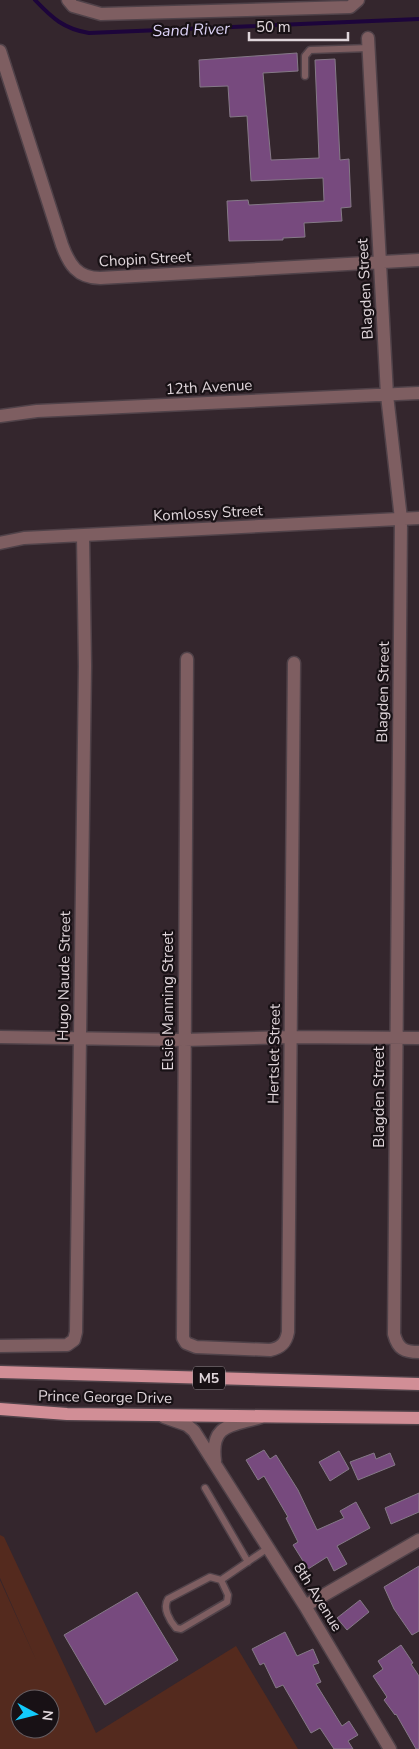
<svg xmlns="http://www.w3.org/2000/svg" width="419" height="1749" font-family="'Nunito Sans',sans-serif">
  <rect width="100%" height="100%" fill="#34262d"/>
  <path fill="#542a1e" fill-rule="evenodd" d="M0 1535 4 1537 96 1733 236 1646 298 1749H0V1580L37 1662 0 1578ZM20 1699H50V1729H20Z"/>
  <g fill="none" stroke-linecap="round" stroke-linejoin="round">
    <path stroke="#1d053b" stroke-width="4" d="M35 0C52 18 64 29 89 33L419 19"/>
  </g>
  <path fill="#774a7e" stroke="#857987" d="M297 53 298 71 263 73 271 160 319 158 315 60 335 59 340 160 349 159 351 207 341 208 342 221 304 223 305 237 283 238V240L229 241 227 201 248 200 249 205 324 201 323 178 251 181 247 116 230 117 228 86 200 87 199 60Z
    M264 1450 270 1459 276 1455 298 1490 317 1530 344 1518 340 1511 356 1502 370 1528 337 1546 347 1564 334 1571 327 1557 308 1569 293 1545 298 1542 286 1518 288 1517 264 1476 258 1480 246 1460Z
    M339 1451 349 1469 330 1481 319 1462Z
    M374 1453 376 1459 390 1453 395 1465 358 1480 350 1462Z
    M419 1493V1512L391 1524 385 1508Z
    M419 1566V1631L412 1635 394 1609 384 1587Z
    M137 1592 178 1660 105 1705 64 1635Z
    M360 1600 369 1612 347 1630 337 1618Z
    M285 1632 297 1656 313 1649 319 1663 313 1665 321 1682 316 1684 342 1726 349 1721 358 1735 348 1741 353 1749H334L320 1728 311 1733 283 1685 276 1688 264 1663 260 1665 252 1649Z
    M401 1645 413 1663 411 1664 419 1676V1749H416L396 1714 395 1715 384 1700 387 1697 373 1676 383 1669 378 1661Z"/>
  <g fill="none" stroke-linecap="round" stroke-linejoin="round">
    <g stroke="#504249" stroke-width="9">
      <path id="lane" d="M305 76V56L310 50 369 48
        M205 1488 248 1562
        M210 1577 221 1580 228 1595 227 1602 181 1629 176 1628C170 1621 162 1608 168 1599Z
        M221 1580 268 1548"/>
    </g>
    <g stroke="#504249" stroke-width="15">
      <path id="street" d="M68 0 73 6 101 14 350 7 358 0
        M368 38 387 395 401 519 394 1334C398 1349 404 1352 419 1352
        M0 51 62 245C69 264 77 278 100 278L419 260
        M0 416 37 411 419 393
        M0 543 24 538 419 518
        M187 659 183 1338 186 1343 196 1347 270 1350C281 1348 286 1343 288 1332L294 663
        M0 1037 184 1040 290 1037 419 1038
        M0 1346 67 1345 74 1340 76 1332 85 666 83 536
        M164 1417 187 1425 194 1431 305 1606 390 1749
        M215 1461C210 1423 232 1426 261 1417
        M305 1606 419 1540"/>
    </g>
    <g stroke="#504249" stroke-width="15">
      <path id="primary" d="M0 1372 419 1384
        M0 1409 67 1414 419 1418"/>
    </g>
    <use href="#lane" stroke="#7e5e61" stroke-width="6"/>
    <use href="#street" stroke="#7e5e61" stroke-width="12"/>
    <use href="#primary" stroke="#d18e96" stroke-width="12"/>
  </g>
  <g text-anchor="middle" stroke-width="4.5" stroke-linejoin="round" paint-order="stroke">
    <rect fill="#181115" stroke="#a49ba0" stroke-width="1" x="193" y="1366.5" width="32" height="23" rx="4"/>
    <g font-size="14" font-weight="bold" fill="#e0d6db">
      <text x="209" y="1383">M5</text>
    </g>
    <g font-size="15" fill="#e0d6db" stroke="#181115">
      <text transform="translate(145 259) rotate(-3)" y="5">Chopin Street</text>
      <text transform="translate(365 289) rotate(-93)" y="5">Blagden Street</text>
      <text transform="translate(209 387) rotate(-3)" y="5">12th Avenue</text>
      <text transform="translate(208 513) rotate(-3)" y="5">Komlossy Street</text>
      <text transform="translate(383 692) rotate(-89)" y="5">Blagden Street</text>
      <text transform="translate(64 976) rotate(-89)" y="5">Hugo Naude Street</text>
      <text transform="translate(168 1001) rotate(-90)" y="5">Elsie Manning Street</text>
      <text transform="translate(274 1054) rotate(-89)" y="5">Hertslet Street</text>
      <text transform="translate(379 1097) rotate(-90)" y="5">Blagden Street</text>
      <text transform="translate(105 1397) rotate(1)" y="5">Prince George Drive</text>
      <text transform="translate(318 1597) rotate(58)" y="5">8th Avenue</text>
    </g>
    <g font-size="16" font-style="italic" fill="#ddd3f7" stroke="#181115">
      <text transform="translate(191 29) rotate(-2)" y="6">Sand River</text>
    </g>
  </g>
  <g transform="translate(35 1714) rotate(97)"><circle r="24" fill="#181115" stroke="#686064"/>
  <path d="M0-4L9 19L0 12L-9 19Z" fill="#13cafb"/>
  <text y="-8" font-size="14" font-weight="bold" text-anchor="middle" fill="#e0d6db">N</text>
  </g>
  <path d="M249 32v8h99v-8" fill="none" stroke="#e0d6db" stroke-width="2.5"/>
  <text x="256" y="32" font-size="15" fill="#e0d6db" stroke="#181115" stroke-width="4" paint-order="stroke">50 m</text>
</svg>
